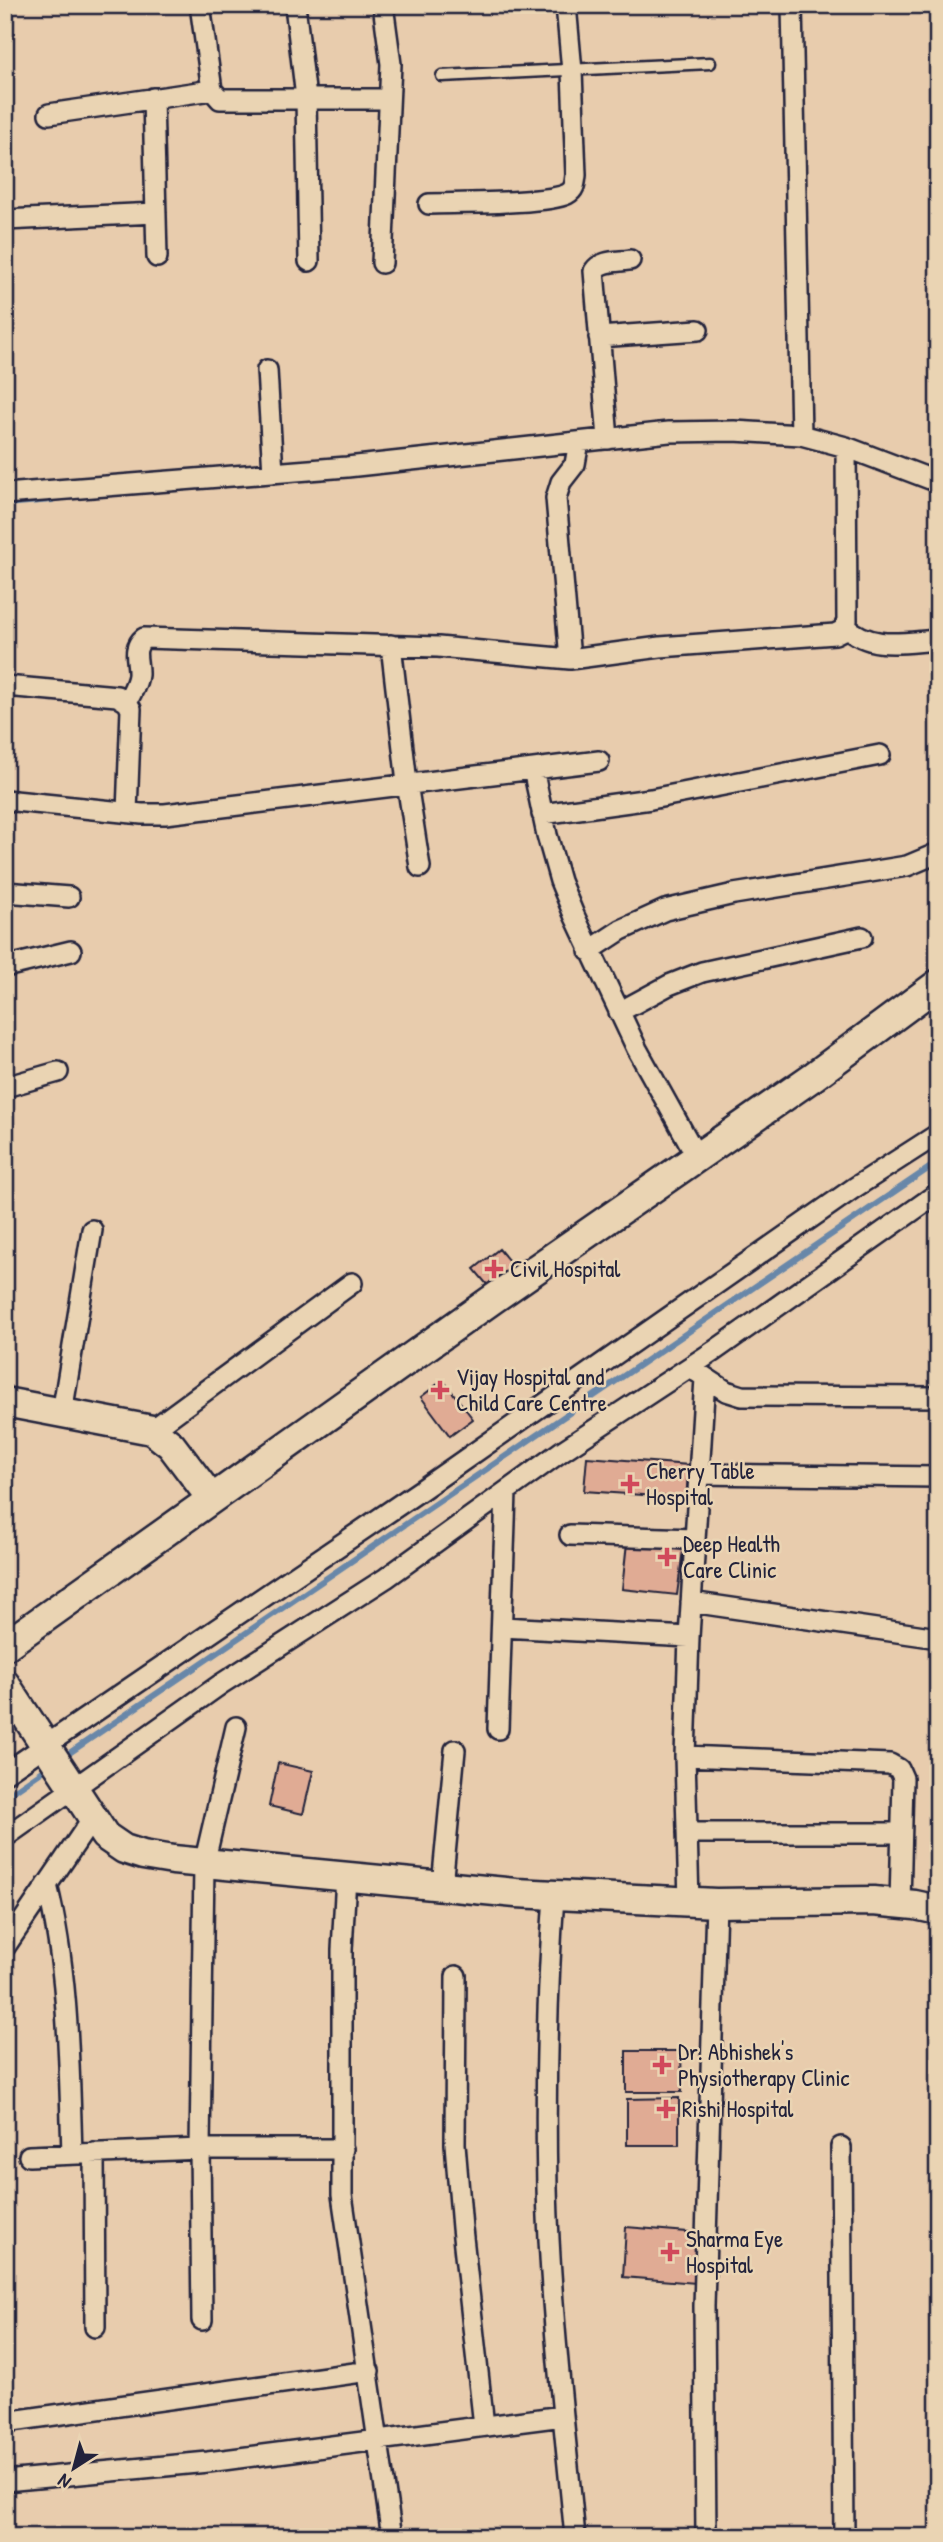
<svg xmlns="http://www.w3.org/2000/svg" width="943" height="2542" font-family="'Patrick Hand',sans-serif">
  <rect width="100%" height="100%" fill="#e8ccad"/>
  <filter id="ink" filterUnits="userSpaceOnUse"><feTurbulence type="fractalNoise" baseFrequency=".0143" numOctaves="2"/><feDisplacementMap in="SourceGraphic" scale="14" xChannelSelector="R" yChannelSelector="G"/><feConvolveMatrix kernelMatrix="1 2 1 2 8 2 1 2 1" color-interpolation-filters="sRGB"/></filter>
  <g filter="url(#ink)">
    <g fill="none" stroke-linecap="round" stroke-linejoin="round">
      <path stroke="#6787a9" stroke-width="6" d="M5 504 52 500
        M62 1758 938 1162
        M5 1797 50 1766"/>
    </g>
    <path fill="#e0ab94" stroke="#22223b" stroke-width="2" d="M499 1249 514 1267 489 1287 474 1269Z
      M443 1380 473 1419 450 1436 421 1397Z
      M587 1457 689 1465 686 1498 584 1491Z
      M627 1543 683 1550 677 1595 622 1589Z
      M278 1763 313 1771 303 1814 269 1806Z
      M626 2051H681L682 2092H626Z
      M679 2098V2145H627V2099Z
      M626 2227 700 2233 696 2283 623 2277Z"/>
    <g fill="none" stroke-linecap="round" stroke-linejoin="round">
      <g stroke="#22223b" stroke-width="15">
        <path id="lane" d="M442 76 710 63"/>
      </g>
      <g stroke="#22223b" stroke-width="24">
        <path id="street" d="M200 5 212 90 220 99H389
          M295 5 306 98 309 261
          M792 5 801 435
          M153 98 157 257
          M49 114 212 90
          M429 204C457 203 547 204 567 194 575 190 575 183 576 175L572 71 566 5
          M5 220 156 213
          M382 263 391 64 383 5
          M599 337 698 330
          M267 370 273 473
          M608 439 594 271C601 260 618 262 630 260
          M5 494 347 467 669 432 734 431 801 435 846 447 938 482
          M845 626C872 651 904 642 938 640
          M391 645 407 783 420 867
          M570 659 556 498 561 482 575 464 579 442
          M5 686 117 696 127 702 131 709 127 812
          M127 702C131 693 137 685 138 675 139 661 131 649 144 638L438 647 570 659 660 647 835 634 843 630 847 621 846 447
          M533 769 547 835 560 881 574 915 637 1049 697 1157
          M5 800 142 814H165L599 761
          M542 814 651 799 880 755
          M5 892 69 897
          M589 951 621 930 665 910 734 894 907 866 938 853
          M5 967 71 951
          M619 1012 669 985 702 972 862 937
          M5 1087 58 1072
          M697 1372 726 1391 742 1396 938 1397
          M62 1413 92 1230
          M152 1430 352 1283
          M699 1474 938 1477
          M570 1535 695 1539
          M691 1602 938 1638
          M502 1627 689 1637
          M498 1729 506 1492
          M685 1756 890 1764 899 1769 903 1778 900 1904
          M5 1773 424 1488 854 1188 938 1134
          M687 1833H901
          M5 1837 221 1684 386 1578 562 1451 714 1351 938 1193
          M346 1876 342 1950V2195L392 2537
          M47 1885C69 1973 69 2064 72 2154
          M442 1886 455 1750
          M554 1896C547 1993 545 2091 547 2188 550 2304 564 2421 575 2537
          M689 1902 685 1756 689 1637 705 1378
          M5 1947 92 1819
          M456 1976 455 2144 462 2228 484 2426
          M841 2147 844 2537
          M94 2153 95 2327
          M29 2156 200 2149H343
          M202 2320 200 2149 204 1864 236 1727
          M5 2422 369 2371
          M5 2481 208 2462 563 2416
          M706 2537 704 2306 716 1903"/>
      </g>
      <g stroke="#22223b" stroke-width="33">
        <path id="secondary" d="M5 1402 152 1430 171 1445 211 1498
          M5 1646 493 1299 814 1076 938 984
          M5 1684 105 1836 124 1849 143 1855 173 1860 516 1893 716 1903 873 1901 915 1905 938 1910"/>
      </g>
      <use href="#lane" stroke="#ead4b3" stroke-width="10"/>
      <use href="#street" stroke="#ead4b3" stroke-width="19"/>
      <use href="#secondary" stroke="#ead4b3" stroke-width="28"/>
    </g>
  </g>
  <g fill="#d1495b" stroke="#ead4b3" stroke-width="2.5">
    <path d="M490.5 1258.5h7v7h7v7h-7v7h-7v-7h-7v-7h7z"/>
    <path d="M436.5 1379.5h7v7h7v7h-7v7h-7v-7h-7v-7h7z"/>
    <path d="M626.5 1473.5h7v7h7v7h-7v7h-7v-7h-7v-7h7z"/>
    <path d="M663.5 1546.5h7v7h7v7h-7v7h-7v-7h-7v-7h7z"/>
    <path d="M658.5 2054.5h7v7h7v7h-7v7h-7v-7h-7v-7h7z"/>
    <path d="M662.5 2098.5h7v7h7v7h-7v7h-7v-7h-7v-7h7z"/>
    <path d="M666.5 2241.5h7v7h7v7h-7v7h-7v-7h-7v-7h7z"/>
  </g>
  <g text-anchor="middle" stroke-width="5" stroke-linejoin="round" paint-order="stroke">
    <g font-size="23" fill="#22223b" stroke="#ead4b3" text-anchor="start">
      <text x="510" y="1277">Civil Hospital</text>
      <text x="456" y="1385">Vijay Hospital and<tspan x="456" dy="26">Child Care Centre</tspan></text>
      <text x="646" y="1479">Cherry Table<tspan x="646" dy="26">Hospital</tspan></text>
      <text x="683" y="1552">Deep Health<tspan x="683" dy="26">Care Clinic</tspan></text>
      <text x="678" y="2060">Dr. Abhishek's<tspan x="678" dy="26">Physiotherapy Clinic</tspan></text>
      <text x="682" y="2117">Rishi Hospital</text>
      <text x="686" y="2247">Sharma Eye<tspan x="686" dy="26">Hospital</tspan></text>
    </g>
  </g>
  <rect width="943" height="2542" fill="none" stroke="#ead4b3" stroke-width="28"/>
  <rect x="14" y="14" width="915" height="2514" fill="none" stroke="#22223b" stroke-width="2.5" filter="url(#ink)"/>
  <g transform="translate(74 2468) rotate(216)" stroke="#ead4b3" stroke-width="5" paint-order="stroke">
  <path d="M0-5L12 26L0 18L-12 26Z" fill="#22223b"/>
  <text y="-10" font-size="19" font-weight="bold" text-anchor="middle" fill="#22223b">N</text>
  </g>
</svg>
